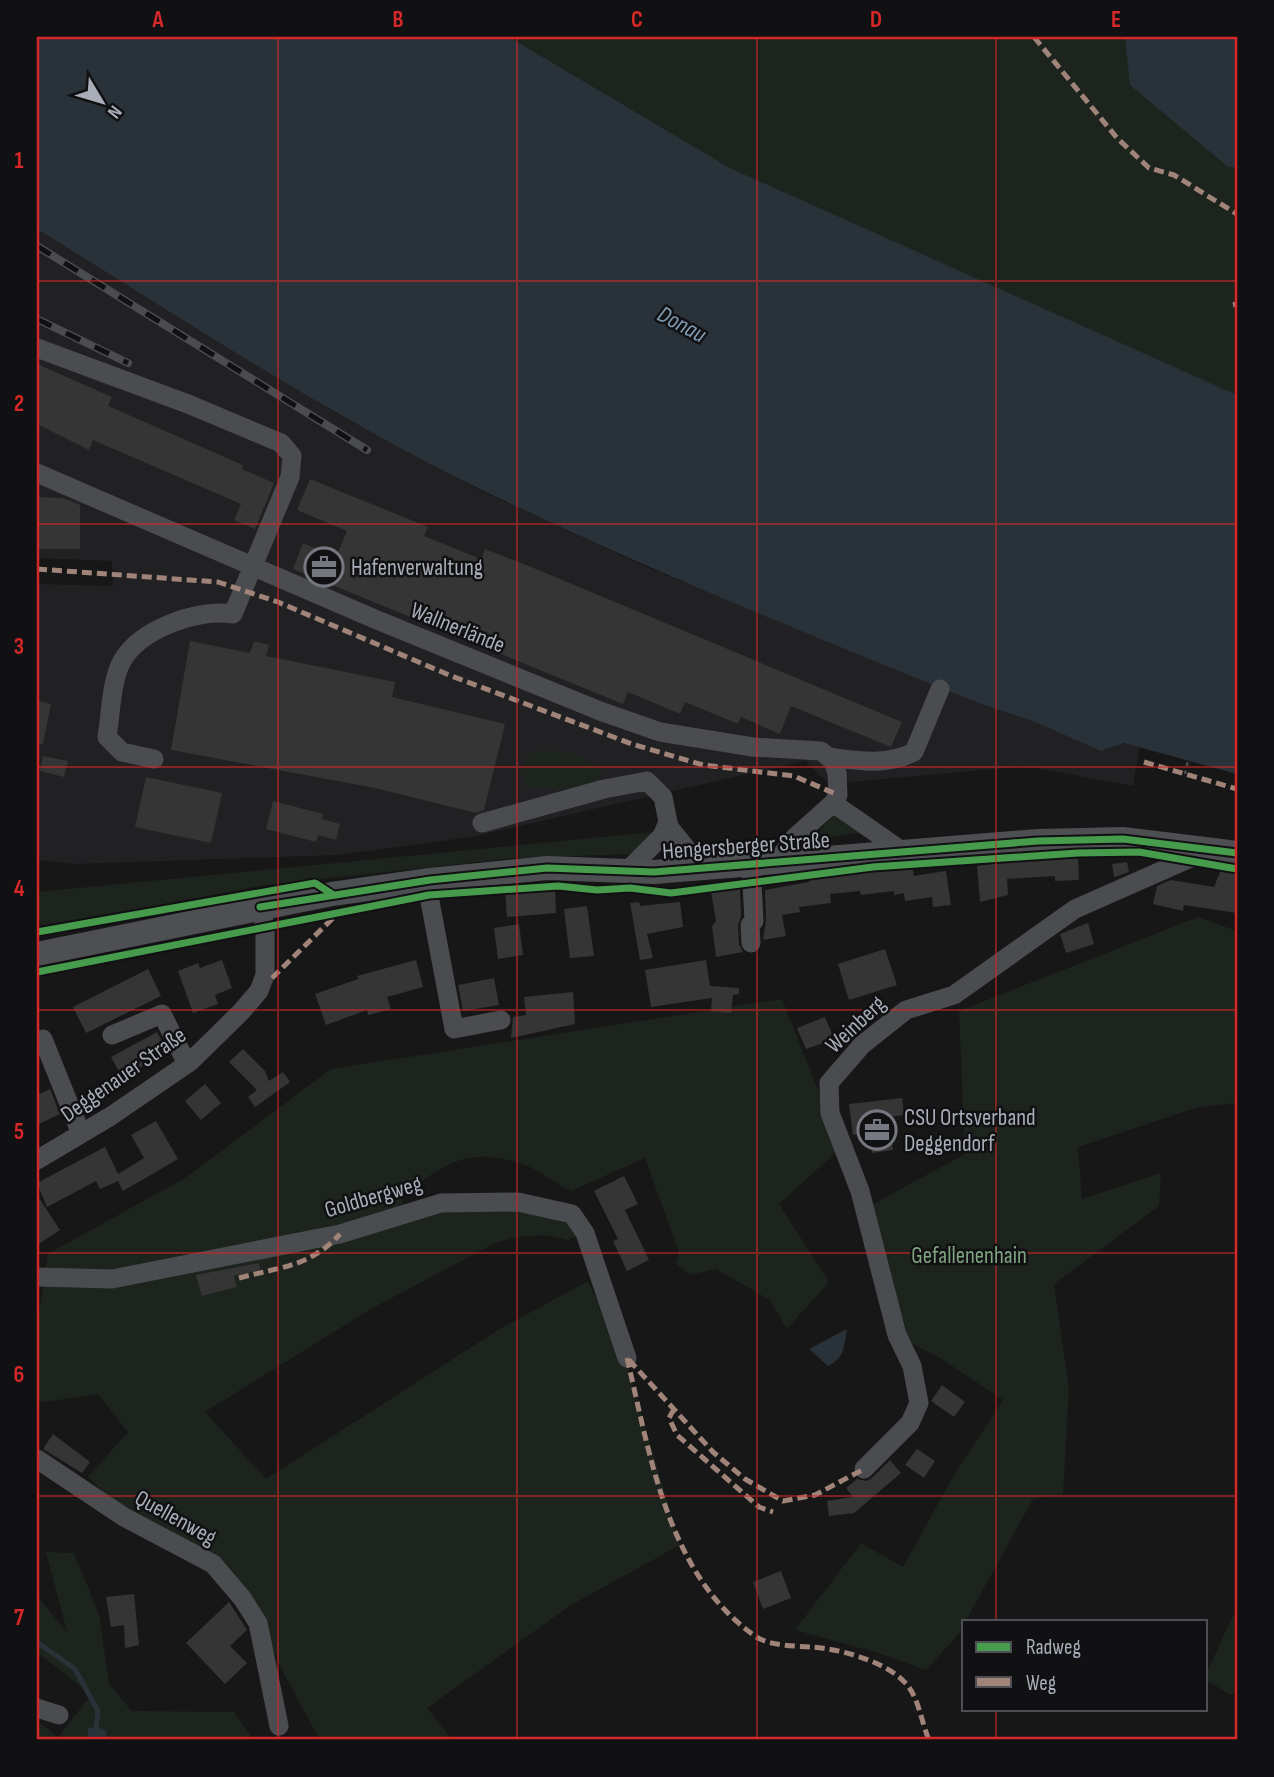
<svg xmlns="http://www.w3.org/2000/svg" width="1274" height="1777" font-family="'Sofia Sans Condensed',sans-serif">
  <rect width="100%" height="100%" fill="#171717"/>
  <path fill="#212123" d="M37 229 341 416 480 490 640 564 981 704 1033 720 1101 751 1124 743 1140 746 1133 786 1025 766 829 784 805 761 471 837 338 855 74 864 37 860V584L113 586 112 561 37 558Z"/>
  <path fill="#1d241e" d="M509 37H1237V395L730 168Z
    M540 750 576 754 601 771 600 779 573 790 527 788 521 771 527 757Z
    M835 813 859 833 811 840Z
    M654 832 646 843 630 854 515 858 265 885 37 928V892Z
    M1198 917 1237 931V1103L1198 1107 1078 1147 1082 1199 1161 1173 1159 1206 1054 1284 1069 1389 1063 1494 1033 1499 958 1635 926 1670 878 1653 795 1630 861 1543 903 1567 954 1475 1003 1400 937 1356 897 1336 864 1209 965 1154 959 1011Z
    M782 999 841 1148 779 1204 829 1282 787 1329 770 1300 716 1269 689 1275 676 1264 679 1252 645 1158 571 1191C554 1183 537 1168 519 1163 467 1146 441 1165 402 1197L405 1215 441 1205 571 1215 583 1233 568 1240 545 1235 518 1237 495 1243 371 1309 205 1412 266 1479 498 1330 588 1281 625 1358 680 1545 571 1605 427 1708 453 1740H320L284 1674 249 1598 123 1510 88 1477 128 1432 98 1394 37 1403V1327L48 1254 185 1178 331 1069Z
    M46 1552 74 1553 99 1614 109 1684 132 1711 234 1712 254 1740H37V1721L58 1737 91 1695 37 1652V1596L67 1632Z
    M1237 1607V1692L1231 1695 1206 1680V1674Z"/>
  <path fill="#2a3239" d="M37 37H509L730 168 1237 395V774L1124 743 1101 751 1033 721 981 704C813 636 645 569 482 490 327 415 183 319 37 229Z
    M1125 37H1237V168L1227 166 1130 85Z
    M847 1329C844 1346 845 1358 828 1366L809 1349Z
    M96 1726 106 1731 107 1740H88V1729Z"/>
  <g fill="none" stroke-linecap="round" stroke-linejoin="round">
    <path stroke="#2a3239" stroke-width="5" d="M37 1642 75 1669 98 1711 95 1736 98 1740"/>
  </g>
  <path fill="#353536" d="M37 364 112 397 108 406 243 465 242 469 274 483 255 529 234 520 241 504 93 440 89 450 37 424Z
    M310 479 428 527 424 536 481 559 485 549 531 567 902 722 891 747 791 706 780 734 741 717 738 724 685 702 680 714 628 692 623 704 293 569 303 543 336 557 347 531 297 510Z
    M37 497 63 498 80 505V549H37Z
    M190 641 250 653 254 641 269 645 266 656 395 682 392 697 505 724 484 810 476 813 375 788 171 750Z
    M38 701 51 704 43 744H37Z
    M43 756 68 761 64 777 40 771Z
    M146 777 222 793 211 843 135 827Z
    M273 801 323 814 322 819 340 824 336 840 318 835 316 842 266 829Z
    M1041 857 1078 858 1079 880 1055 881V876L1007 879 1008 895 980 902 977 866Z
    M1127 862 1129 872 1114 877 1112 864Z
    M912 866 914 876 946 871 951 905 933 907 932 897 905 901 904 893 894 895V891L861 895 860 891 830 894 831 903 799 907 800 912 782 915 786 936 763 940 766 920 765 890 809 882 808 875Z
    M1222 867 1237 872V913L1184 905 1183 911 1153 904 1157 886 1171 880 1214 887Z
    M740 887 741 916 738 926 739 944 743 952 716 957 712 926 716 921 711 891Z
    M555 888 556 913 507 917 505 892Z
    M639 902 640 906 680 902 683 927 647 934 653 958 640 960 630 903Z
    M587 906 594 956 570 958 564 909Z
    M1088 923 1094 944 1066 953 1060 934Z
    M519 924 523 955 498 959 494 928Z
    M885 949 897 985 849 1000 838 964Z
    M222 960 232 988 215 995 218 1004 193 1013 178 971 198 963 200 968Z
    M416 960 423 987 387 997 391 1009 368 1015 367 1010 326 1025 315 994 358 979 357 976Z
    M706 960 710 986 739 988V994L733 995 731 1013 711 1011 712 998 651 1007 645 970Z
    M148 969 161 996 86 1033 73 1007Z
    M494 978 499 1005 463 1011 458 985Z
    M573 992 575 1024 511 1038 513 1017 526 1015 524 997Z
    M825 1017 834 1039 806 1049 797 1028Z
    M157 1032 168 1053 122 1077 111 1057Z
    M243 1049 265 1071 269 1081 283 1072 290 1082 255 1107 248 1097 257 1090 229 1062Z
    M205 1084 221 1103 201 1120 185 1101Z
    M50 1089 60 1114 37 1125V1095Z
    M902 1098 904 1115 889 1117 893 1150 872 1153 870 1133 853 1135 849 1104Z
    M156 1121 178 1159 123 1191 118 1181 100 1189 96 1181 47 1207 37 1183 105 1147 118 1174 144 1158 131 1135Z
    M624 1176 638 1204 625 1210 649 1260 627 1271 613 1241 618 1239 594 1191Z
    M37 1195 60 1230 37 1245Z
    M259 1263 260 1270 234 1276 237 1287 202 1296 196 1275Z
    M942 1385 965 1402 954 1417 931 1401Z
    M53 1434 90 1462 82 1473 43 1449Z
    M917 1449 935 1461 924 1478 905 1465Z
    M890 1460 901 1473 854 1513 829 1516 827 1501 853 1497 846 1488 857 1479 866 1481 872 1478Z
    M781 1571 791 1598 763 1609 753 1582Z
    M134 1594 139 1645 125 1648 124 1625 111 1627 106 1597Z
    M229 1602 247 1630 230 1646 247 1663 225 1684 186 1643Z"/>
  <g fill="none" stroke-linecap="round" stroke-linejoin="round">
    <path stroke="#4d4e52" stroke-width="2.5" stroke-dasharray="3.5 5" stroke-linecap="butt" d="M1185 774 1188 760"/>
    <path stroke="#4b4c50" stroke-width="19" d="M37 348 188 404 281 443 292 456 290 477 233 614C198 609 141 628 122 661 111 681 111 714 107 737L122 752 154 759
      M37 473 377 620 600 711 660 732 753 747 821 751 833 761 837 773 838 795 833 803 795 837 775 864
      M829 757C859 761 886 766 914 752L940 689
      M833 803 902 851
      M482 823 604 789 647 781 663 797 669 827 694 858 698 869
      M627 871 662 836 668 822
      M426 880 454 1029 501 1020
      M751 943 750 925 754 921 751 865
      M112 1035 162 1014 187 1064
      M43 1039 81 1134
      M37 1160 111 1116 190 1062 241 1012 259 991 265 975V926L260 907
      M37 1277 112 1279 340 1234 441 1203 518 1202 572 1214 585 1233 627 1358
      M37 1459 124 1517 213 1564 242 1598 258 1623 279 1726
      M864 1469 910 1423 919 1403 912 1366 897 1335 860 1191 830 1113 829 1083 862 1045 906 1010 954 995 1075 909 1211 849
      M37 1708 59 1715"/>
    <path stroke="#4d4f52" stroke-width="24" d="M37 954 332 894 430 880 547 868 654 872 1038 841 1123 839 1237 853"/>
    <g stroke="#4b4c4f" stroke-width="8">
      <path id="rail" d="M37 246 367 450
        M37 319 128 363"/>
    </g>
    <use href="#rail" stroke="#111113" stroke-width="5" stroke-dasharray="16" stroke-linecap="butt"/>
    <path stroke="#a18479" stroke-width="5" stroke-dasharray="10 5" stroke-linecap="butt" d="M1034 37 1117 138 1149 168 1174 175 1237 214
      M1233 305 1237 304
      M37 569 218 582 278 602 449 675 632 744 703 765 794 776 838 795
      M1144 762 1237 789
      M272 978 337 914
      M239 1278C280 1267 310 1267 340 1234
      M627 1358C650 1454 667 1574 755 1636 769 1646 794 1646 812 1647 841 1649 889 1662 908 1686 919 1700 922 1724 929 1740
      M629 1360 713 1452 745 1479 783 1501 815 1495 864 1469
      M674 1409 669 1418 677 1435 759 1507 773 1512"/>
    <g stroke="#111113" stroke-width="11">
      <path id="cycleway" d="M260 907 430 880 547 868 654 872 1038 841 1123 839 1237 853
        M37 932 315 883 332 894
        M37 972 429 895 558 886 597 890 630 888 671 893 873 867 1078 853 1139 852 1237 869"/>
    </g>
    <use href="#cycleway" stroke="#469c4c" stroke-width="7"/>
  </g>
  <path fill="none" stroke="#d62828" stroke-width="2" stroke-opacity="0.55" d="M278 37V1740M517 37V1740M757 37V1740M996 37V1621M37 281H1237M37 524H1237M37 767H1237M37 1010H1237M37 1253H1237M37 1496H1237M996 1709V1740"/>
  <defs>
    <g id="office-ring" transform="scale(2.0125)"><circle r="9.5" fill="#111113" stroke="#757880" stroke-width="1.5"/><path d="M-6-3h4V-5.5h4V-3h4V5H-6ZM-1-4.5V-3h2v-1.5ZM-6 0V1H6V0Z" fill="#757880"/></g>
  </defs>
  <g fill-rule="evenodd">
    <use href="#office-ring" x="324" y="567"/>
    <use href="#office-ring" x="877" y="1130"/>
  </g>
  <g text-anchor="middle" stroke-width="5" stroke-linejoin="round" paint-order="stroke">
    <g font-size="23" fill="#a8adb8" stroke="#111113" text-anchor="start">
      <text x="351" y="575">Hafenverwaltung</text>
      <text x="904" y="1125">CSU Ortsverband<tspan x="904" dy="26">Deggendorf</tspan></text>
    </g>
    <g font-size="23" fill="#a8adb8" stroke="#111113">
      <text transform="translate(458 627) rotate(22)" y="8">Wallnerlände</text>
      <text transform="translate(746 845) rotate(-4)" y="8">Hengersberger Straße</text>
      <text transform="translate(855 1024) rotate(-43)" y="8">Weinberg</text>
      <text transform="translate(123 1074) rotate(-35)" y="8">Deggenauer Straße</text>
      <text transform="translate(373 1196) rotate(-16)" y="8">Goldbergweg</text>
      <text transform="translate(176 1517) rotate(29)" y="8">Quellenweg</text>
    </g>
    <g font-size="23" fill="#7fa381" stroke="#111113">
      <text x="969" y="1263">Gefallenenhain</text>
    </g>
    <g font-size="24" font-style="italic" fill="#7f9bb3" stroke="#111113">
      <text transform="translate(682 324) rotate(28)" y="8">Donau</text>
    </g>
  </g>
  <rect width="1274" height="1777" fill="none" stroke="#111113" stroke-width="77"/>
  <rect x="962" y="1620" width="245" height="91" fill="#111113" stroke="#4d4f55" stroke-width="2"/>
  <rect x="976" y="1642" width="35" height="10" fill="#469c4c" stroke="#4d4f55" stroke-width="2"/>
  <text x="1026" y="1654" font-size="21" fill="#a8adb8">Radweg</text>
  <rect x="976" y="1677" width="35" height="10" fill="#a18479" stroke="#4d4f55" stroke-width="2"/>
  <text x="1026" y="1690" font-size="21" fill="#a8adb8">Weg</text>
  <g transform="translate(102 102) rotate(128)" stroke="#111113" stroke-width="5" paint-order="stroke">
  <path d="M0-5L12 26L0 18L-12 26Z" fill="#a8adb8"/>
  <text y="-10" font-size="19" font-weight="bold" text-anchor="middle" fill="#a8adb8">N</text>
  </g>
  <rect x="38" y="38" width="1198" height="1700" fill="none" stroke="#d62828" stroke-width="2.5"/>
  <g font-size="23" text-anchor="middle" font-weight="bold" fill="#d62828">
    <text x="158" y="27">A</text>
    <text x="398" y="27">B</text>
    <text x="637" y="27">C</text>
    <text x="876" y="27">D</text>
    <text x="1116" y="27">E</text>
    <text x="19" y="168">1</text>
    <text x="19" y="411">2</text>
    <text x="19" y="654">3</text>
    <text x="19" y="896">4</text>
    <text x="19" y="1139">5</text>
    <text x="19" y="1382">6</text>
    <text x="19" y="1625">7</text>
  </g>
</svg>
